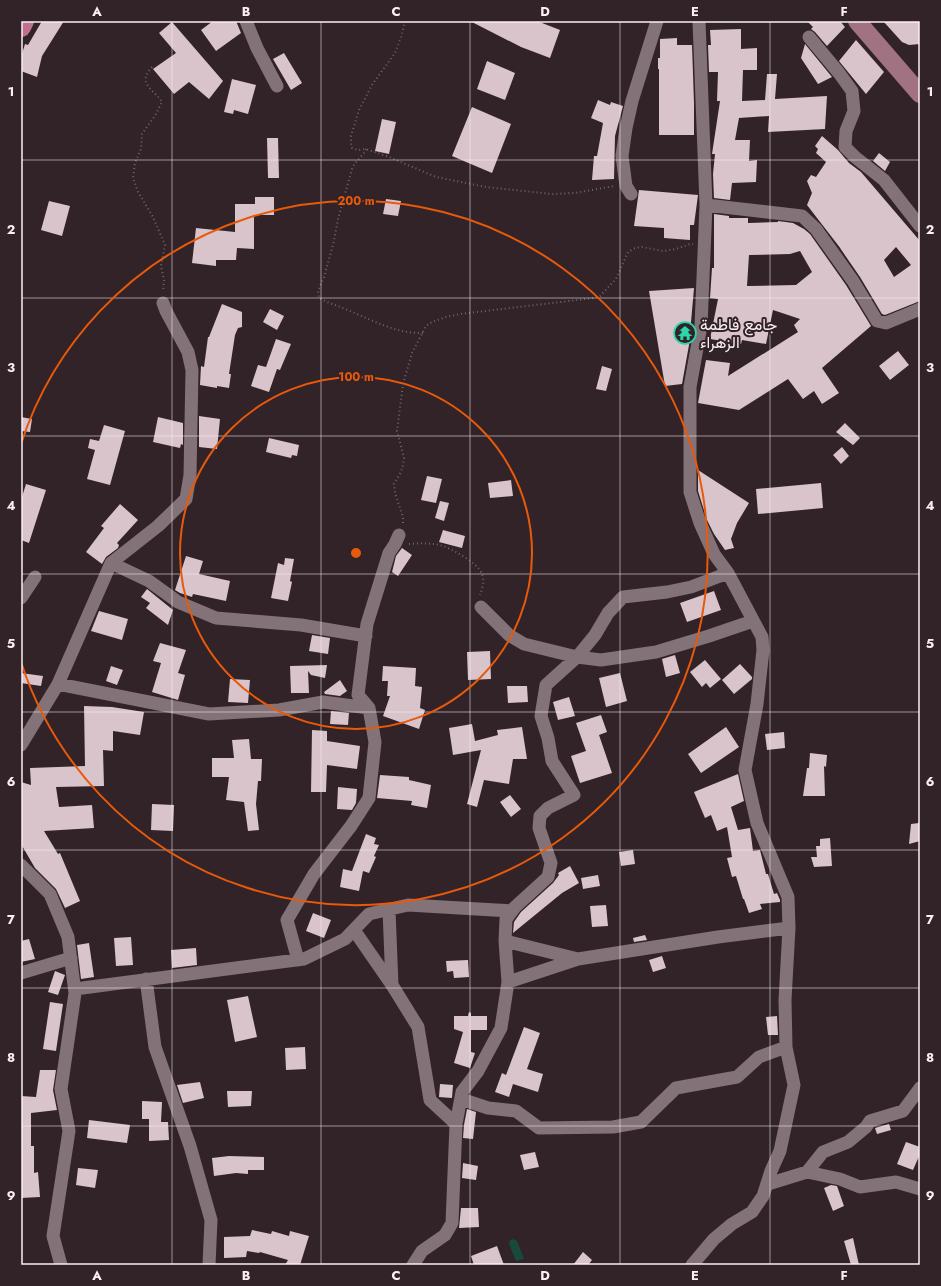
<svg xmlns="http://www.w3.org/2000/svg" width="941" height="1286" font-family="Jost,Vazirmatn,sans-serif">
  <rect width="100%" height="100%" fill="#312327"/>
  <path fill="#174a3c" d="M513 1239 517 1241 524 1259 516 1261 509 1244 510 1240Z"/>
  <path fill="#d8c4ca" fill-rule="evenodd" d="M42 21H64L42 56 37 77 21 71V57L25 44 28 45Z
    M213 21H236L241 33 216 51 201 30Z
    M470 21H537L560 30 550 58 521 47Z
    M807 21H840L845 27 827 46 815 32 811 29 813 27Z
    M883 21H920V44L909 45 902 42Z
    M172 22 223 81 209 99 189 82 174 94 153 69 176 53 159 33Z
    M741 29V49L757 48V70H743L742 101 765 100 767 74H777L775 99 827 96 825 129 768 132 769 116 739 118 735 140H750L749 161 757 160 756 182 732 183 730 200 714 198 713 174 715 154H712L720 101H717L718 72H709L708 45H711L710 30Z
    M677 38V45H692L694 103V135H659V69H658V58H660V39Z
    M856 40 884 72 866 94 839 61Z
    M805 44 832 77 818 84 801 58Z
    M284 53 302 83 291 90 273 59Z
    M487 61 515 73 505 100 477 89Z
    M232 79 256 85 248 114 234 110 233 114 224 112Z
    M598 100 610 105 611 102 623 106 615 136 614 179 592 180 594 156H597L603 123 591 118Z
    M472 107 511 124 492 173 452 156Z
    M382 119 396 122 389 154 375 151Z
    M822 136 838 150 849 163 861 172 920 241V301L885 315 882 314 860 277 840 248 841 249 807 205 812 193 807 181 811 175 816 177 826 162 816 153 818 149 815 146ZM896 247 911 265 894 277 884 260Z
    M267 138H278L279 178H268Z
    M879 153 890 162 885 171 873 161Z
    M639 190 698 195 694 225H690V240L664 238V228L634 226Z
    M255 197H274V215H254V249L237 248 236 260H216V266L192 263 196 228 235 232V204H255Z
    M386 199 401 201 398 216 383 214Z
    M49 201 70 206 62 236 41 230Z
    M714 214 729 216V218H748V223L778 222V221L793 223 804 229 810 234 846 285 871 326 822 368 839 393 822 404 814 391 803 399 788 379 739 410 698 403 706 360 730 363 728 376 798 332 794 325 800 319 773 310 766 344 742 340 741 344 710 339 718 299 710 298 712 268H714ZM800 251 812 272 796 285 747 286 749 255 790 254Z
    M694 288 689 345 682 384 665 386 649 291Z
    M222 304 242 312V327L238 328 235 335 229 374H231L229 388 217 386V388L200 385 201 366 204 367 208 337H209Z
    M270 309 284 316 277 330 263 322Z
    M276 339 291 344 280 370 277 369 269 392 251 386 258 365 266 367Z
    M898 351 909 365 890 380 879 366Z
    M602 366 612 369 606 391 596 389Z
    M199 416 220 419 217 449 199 447Z
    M21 417 32 419 30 432 21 431Z
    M158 417 183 423V445L181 444 180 448 153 442Z
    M845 423 860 438 853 445 836 432Z
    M104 425 125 431 110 485 87 479 95 450 88 448 90 439 99 441Z
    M269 438 299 445 297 456 292 455 291 458 266 452Z
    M842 447 849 456 841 464 833 455Z
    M698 470 749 503 737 523 731 539 734 548 725 550 714 534 707 520 698 491Z
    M427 476 442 479 436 503 421 500Z
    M511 480 513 496 490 498 488 483Z
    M821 483 823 508 758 514 756 489Z
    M26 484 46 490 29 543 21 540V500Z
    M440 501 449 503 444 521 435 518Z
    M120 504 138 520 117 543 119 545 118 548 106 557 102 564 86 552 104 528 101 526Z
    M443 530 465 536 462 548 439 542Z
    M402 548 412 555 398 576 392 572 396 556Z
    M186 556 203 561 199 574 230 581 226 601 193 594 192 597 180 593 175 590Z
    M285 558 294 559 290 581 292 582 288 601 271 598 278 563 284 565Z
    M147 589 173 610 168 625 146 608 150 603 141 597Z
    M714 591 721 610 687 622 680 603Z
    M99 611 128 619 122 640 91 631Z
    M312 635 330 638 328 654 309 651Z
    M160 643 186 650 178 673 185 675 178 700 152 692 161 663 153 661Z
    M490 651 491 679 468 680 467 652Z
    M675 655 680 673 666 677 662 659Z
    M705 660 721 679 710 688 706 683 702 687 690 672Z
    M740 664 752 677V679L734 694 722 680Z
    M327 665 325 678 311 675 308 671 309 693H291L290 666Z
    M111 666 123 670 117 685 106 681Z
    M383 666 416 668 415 686 422 687 420 708 425 710 419 729 383 716 390 696H387L388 681H382Z
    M21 673 43 676 41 686 21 683Z
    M620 673 627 701 606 707 599 678Z
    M230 679 250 680 248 703 228 702Z
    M340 680 347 691 340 696 325 694 324 692Z
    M507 686H527L528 702 508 703Z
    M569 697 575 716 558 720 553 702Z
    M84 706 112 707 144 712 140 735 113 731V751L103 750 104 786 56 787 59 807 92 805 94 828 44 831 58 854 60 853 80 901 65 908 56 889 35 868 21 844V782L31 785 30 768 85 766Z
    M331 711 349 713 348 725 330 724Z
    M601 715 607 732 599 735 612 773 580 783 571 756 586 751 576 723Z
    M472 724 475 741 498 735 497 730 522 727 527 759H513L509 784 484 780 477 807 467 804 481 750 453 755 449 728Z
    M726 727 739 747 701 773 688 754Z
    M312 730 327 731V741L360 746 357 769 327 765 326 792H311Z
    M784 732 785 748 767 750 765 734Z
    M249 739 251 759H262L261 781H258L256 804 259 830 248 831 244 802 226 800 229 777H212V758H234L232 740Z
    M810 753 827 755 826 767 824 766 825 796H803L807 768H809Z
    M738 774 744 801 731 807 738 830 750 828 753 851 760 850 766 874H768L774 894 777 893 780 900V902L760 904 762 909 749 913 744 899H743L736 876 732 877 727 858 732 857 727 827 717 831 711 815 705 818 694 792Z
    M380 775 409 777V780L431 785 427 808 411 805 412 801 377 798Z
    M338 787 357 789 356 803 352 810 337 809Z
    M510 795 521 809 511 817 500 802Z
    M152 804 174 805 173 831 151 830Z
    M919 823 920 841 909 844 911 824Z
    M366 834 376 838 374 844 379 845 374 856 376 857 369 873 363 871 359 891 340 887 343 869 352 871Z
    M830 838 832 866 814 867 811 857H817L816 846H820V839Z
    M633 850 635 864 621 866 619 852Z
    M570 866 579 883 562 893 513 933 514 922 521 912 553 883 559 875 558 873Z
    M598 875 600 886 583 889 581 878Z
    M606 905 608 926 592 927 590 906Z
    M313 913 331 920 324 938 306 931Z
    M645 935 647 940 634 942 633 938Z
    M131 937 133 965 116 966 114 938Z
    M29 939 35 959 21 962V941Z
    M89 943 94 977 81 979 77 945Z
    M196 948 197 965 172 968 171 950Z
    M662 956 666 968 653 972 649 960Z
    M468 960 469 977 454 978 453 971 447 972 446 961Z
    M55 971 65 975 58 995 48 992Z
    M248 996 257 1037 235 1042 227 1000Z
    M50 1002 63 1004 56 1051 43 1049Z
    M469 1012 471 1013V1016H487V1030H471V1052L475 1053 470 1068 454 1063 463 1032 454 1029V1016H468Z
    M777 1016 778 1035H768L766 1017Z
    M524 1027 540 1033 527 1069 543 1074 538 1092 513 1084 509 1097 495 1092 502 1073 506 1075Z
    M305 1047 306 1069 286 1070 285 1048Z
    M40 1070H56L53 1090 57 1110 31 1113V1146H34V1173L38 1172 40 1197 21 1198V1096L36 1097Z
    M200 1082 204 1098 183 1103 177 1085Z
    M440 1084 453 1085 452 1098 439 1097Z
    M227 1091H252L251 1106 228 1107Z
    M142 1101 162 1102 161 1122H168L169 1140 149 1141V1119H142Z
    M467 1109 476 1112 473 1139 463 1138 464 1125Z
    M89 1120 130 1125 127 1143 87 1138Z
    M889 1124 891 1130 877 1134 875 1128Z
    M906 1142 920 1147V1154L913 1170 897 1164Z
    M535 1152 539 1167 524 1170 520 1155Z
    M229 1156 264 1157V1170H248V1174L236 1173 214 1176 212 1158Z
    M463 1163 478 1166 476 1180 462 1178Z
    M78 1168 98 1170 95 1188 76 1185Z
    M831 1185 837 1186 844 1206 833 1211 824 1188Z
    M461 1208H478L479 1227 459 1228Z
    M252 1230 271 1234 272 1231 289 1236 290 1231 309 1236 300 1265H285L288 1260 260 1252 259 1253 247 1251 246 1257 224 1258V1237L250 1236Z
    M853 1238 859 1265H851L844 1241Z
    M497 1246 504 1265H474L471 1256Z
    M583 1252 592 1260 588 1265H573Z"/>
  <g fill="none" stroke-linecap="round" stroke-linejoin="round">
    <path stroke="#726569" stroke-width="2" stroke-dasharray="1 3" stroke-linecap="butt" d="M405 21 401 37 395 53 372 85 359 110 351 136V143L352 148 358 150 366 149 389 157 436 177 486 187 552 194 575 193 614 186
      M152 67C136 84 154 89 162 102L155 116 146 128 142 134 141 149 135 163 133 178 138 192 153 217 165 245 161 266 164 280 163 291
      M366 149C363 157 356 159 352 169L338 219 334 241 324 277 318 291 319 298C328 303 336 305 345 309 371 319 395 334 423 333
      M403 523V517L395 493 394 484 401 472 403 465 404 458 397 431 403 384 412 353 426 326 432 322 446 317 460 314 594 298 600 296 616 279 628 252 635 248 642 247 663 251 676 249 690 244H693
      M409 544C419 543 429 543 440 545 451 548 478 563 482 574 485 581 482 589 480 595"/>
    <path stroke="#837277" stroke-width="13" d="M246 21 257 48 277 86
      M809 37 839 73 852 91 854 111 846 131 845 147 855 157 884 180 920 226
      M631 194 626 186 622 156 626 128 632 101 657 21
      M706 205 802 216 816 229 853 281 877 321 886 323 920 309
      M111 563 149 581 178 602 216 618 301 625 366 636
      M21 598 35 577
      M481 607 509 635 524 644 577 657 601 660 656 652 709 636 753 621
      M58 684 209 714 279 710 323 702 369 708
      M21 745 58 684 111 563 158 526 186 499 190 475 192 370 188 352 166 311 163 303
      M21 865 50 894 68 937 75 993 61 1089 69 1131 53 1236 61 1265
      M389 910 392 985
      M354 930 392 985 418 1027 430 1100 456 1124
      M505 941 578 959
      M298 960 287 920 314 874 351 826 369 798 375 742 369 708 358 695 367 624 389 553 395 544 399 535
      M21 973 71 958
      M146 979 155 1047 190 1146 211 1220 209 1265
      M508 982 578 959 718 937 789 928
      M75 989 304 959 345 939 369 914 408 905 512 911
      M461 1099 488 1108 516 1111 539 1128 613 1127 641 1122 676 1088 737 1077 759 1057 786 1047
      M807 1172 823 1152 848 1142 866 1127 870 1121 903 1111 920 1088
      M768 1184 807 1172 840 1179 860 1187 896 1182 920 1189
      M413 1265 422 1251 445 1235 452 1223 456 1124 462 1092 478 1071 501 1028 508 982 505 941 506 919 515 907 548 877 551 863 539 828 540 816 548 808 574 795 552 761 548 738 541 716 546 685 577 657 595 635 608 613 623 597 667 592 691 587 728 573
      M692 1265 714 1239 732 1224 752 1212 763 1196 771 1171 780 1151 794 1085 786 1047 785 1000 789 928 788 897 757 823 745 770 757 704 763 650 762 637 728 573 714 554 700 523 690 492V387L701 326 706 205 699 21"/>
    <path stroke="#a17282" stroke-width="18" d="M857 21 920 94"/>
    <path stroke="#be718e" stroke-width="20" d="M21 27 24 21"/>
  </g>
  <path fill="none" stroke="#faf0f3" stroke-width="1" stroke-opacity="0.55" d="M172 21V1265M321 21V1265M470 21V1265M620 21V1265M770 21V1265M21 160H920M21 298H920M21 436H920M21 574H920M21 712H920M21 850H920M21 988H920M21 1126H920"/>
  <g fill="none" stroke="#e8590c" stroke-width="2">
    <circle cx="356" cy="553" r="176"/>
    <path d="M21 444A352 352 0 1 1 21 662"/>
  </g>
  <defs>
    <g id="temple-ring" transform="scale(1.15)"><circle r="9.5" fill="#312327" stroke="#2dd5ab" stroke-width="1.5"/><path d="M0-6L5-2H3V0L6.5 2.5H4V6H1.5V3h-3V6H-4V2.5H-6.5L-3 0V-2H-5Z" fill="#2dd5ab"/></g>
  </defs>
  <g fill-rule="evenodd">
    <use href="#temple-ring" x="685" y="333"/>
  </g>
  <g text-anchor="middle" stroke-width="4" stroke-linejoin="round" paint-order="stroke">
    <g font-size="16" fill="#faf0f3" stroke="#312327" text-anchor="start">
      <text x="700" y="330">جامع فاطمة<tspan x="700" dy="18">الزهراء</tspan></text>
    </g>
  </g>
  <circle cx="356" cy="553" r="6" fill="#e8590c" stroke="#312327" stroke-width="2"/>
  <g font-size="12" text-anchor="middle" font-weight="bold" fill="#e8590c" stroke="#312327" stroke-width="4" stroke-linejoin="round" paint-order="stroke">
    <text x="356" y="205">200 m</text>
    <text x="356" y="381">100 m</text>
  </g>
  <rect width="941" height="1286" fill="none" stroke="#312327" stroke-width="44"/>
  <rect x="22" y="22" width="897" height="1242" fill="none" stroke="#faf0f3" stroke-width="1.5"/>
  <g font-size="13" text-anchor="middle" font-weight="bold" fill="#faf0f3">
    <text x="97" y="16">A</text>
    <text x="246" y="16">B</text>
    <text x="396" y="16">C</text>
    <text x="545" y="16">D</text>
    <text x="695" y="16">E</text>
    <text x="844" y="16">F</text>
    <text x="11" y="96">1</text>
    <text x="930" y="96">1</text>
    <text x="11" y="234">2</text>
    <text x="930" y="234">2</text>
    <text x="11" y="372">3</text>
    <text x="930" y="372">3</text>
    <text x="11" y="510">4</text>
    <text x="930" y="510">4</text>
    <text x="11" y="648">5</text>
    <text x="930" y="648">5</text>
    <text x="11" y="786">6</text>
    <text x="930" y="786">6</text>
    <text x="11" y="924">7</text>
    <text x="930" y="924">7</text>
    <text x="11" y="1062">8</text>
    <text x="930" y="1062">8</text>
    <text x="11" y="1200">9</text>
    <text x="930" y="1200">9</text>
    <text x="97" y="1280">A</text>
    <text x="246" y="1280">B</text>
    <text x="396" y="1280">C</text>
    <text x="545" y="1280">D</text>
    <text x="695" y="1280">E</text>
    <text x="844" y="1280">F</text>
  </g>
</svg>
